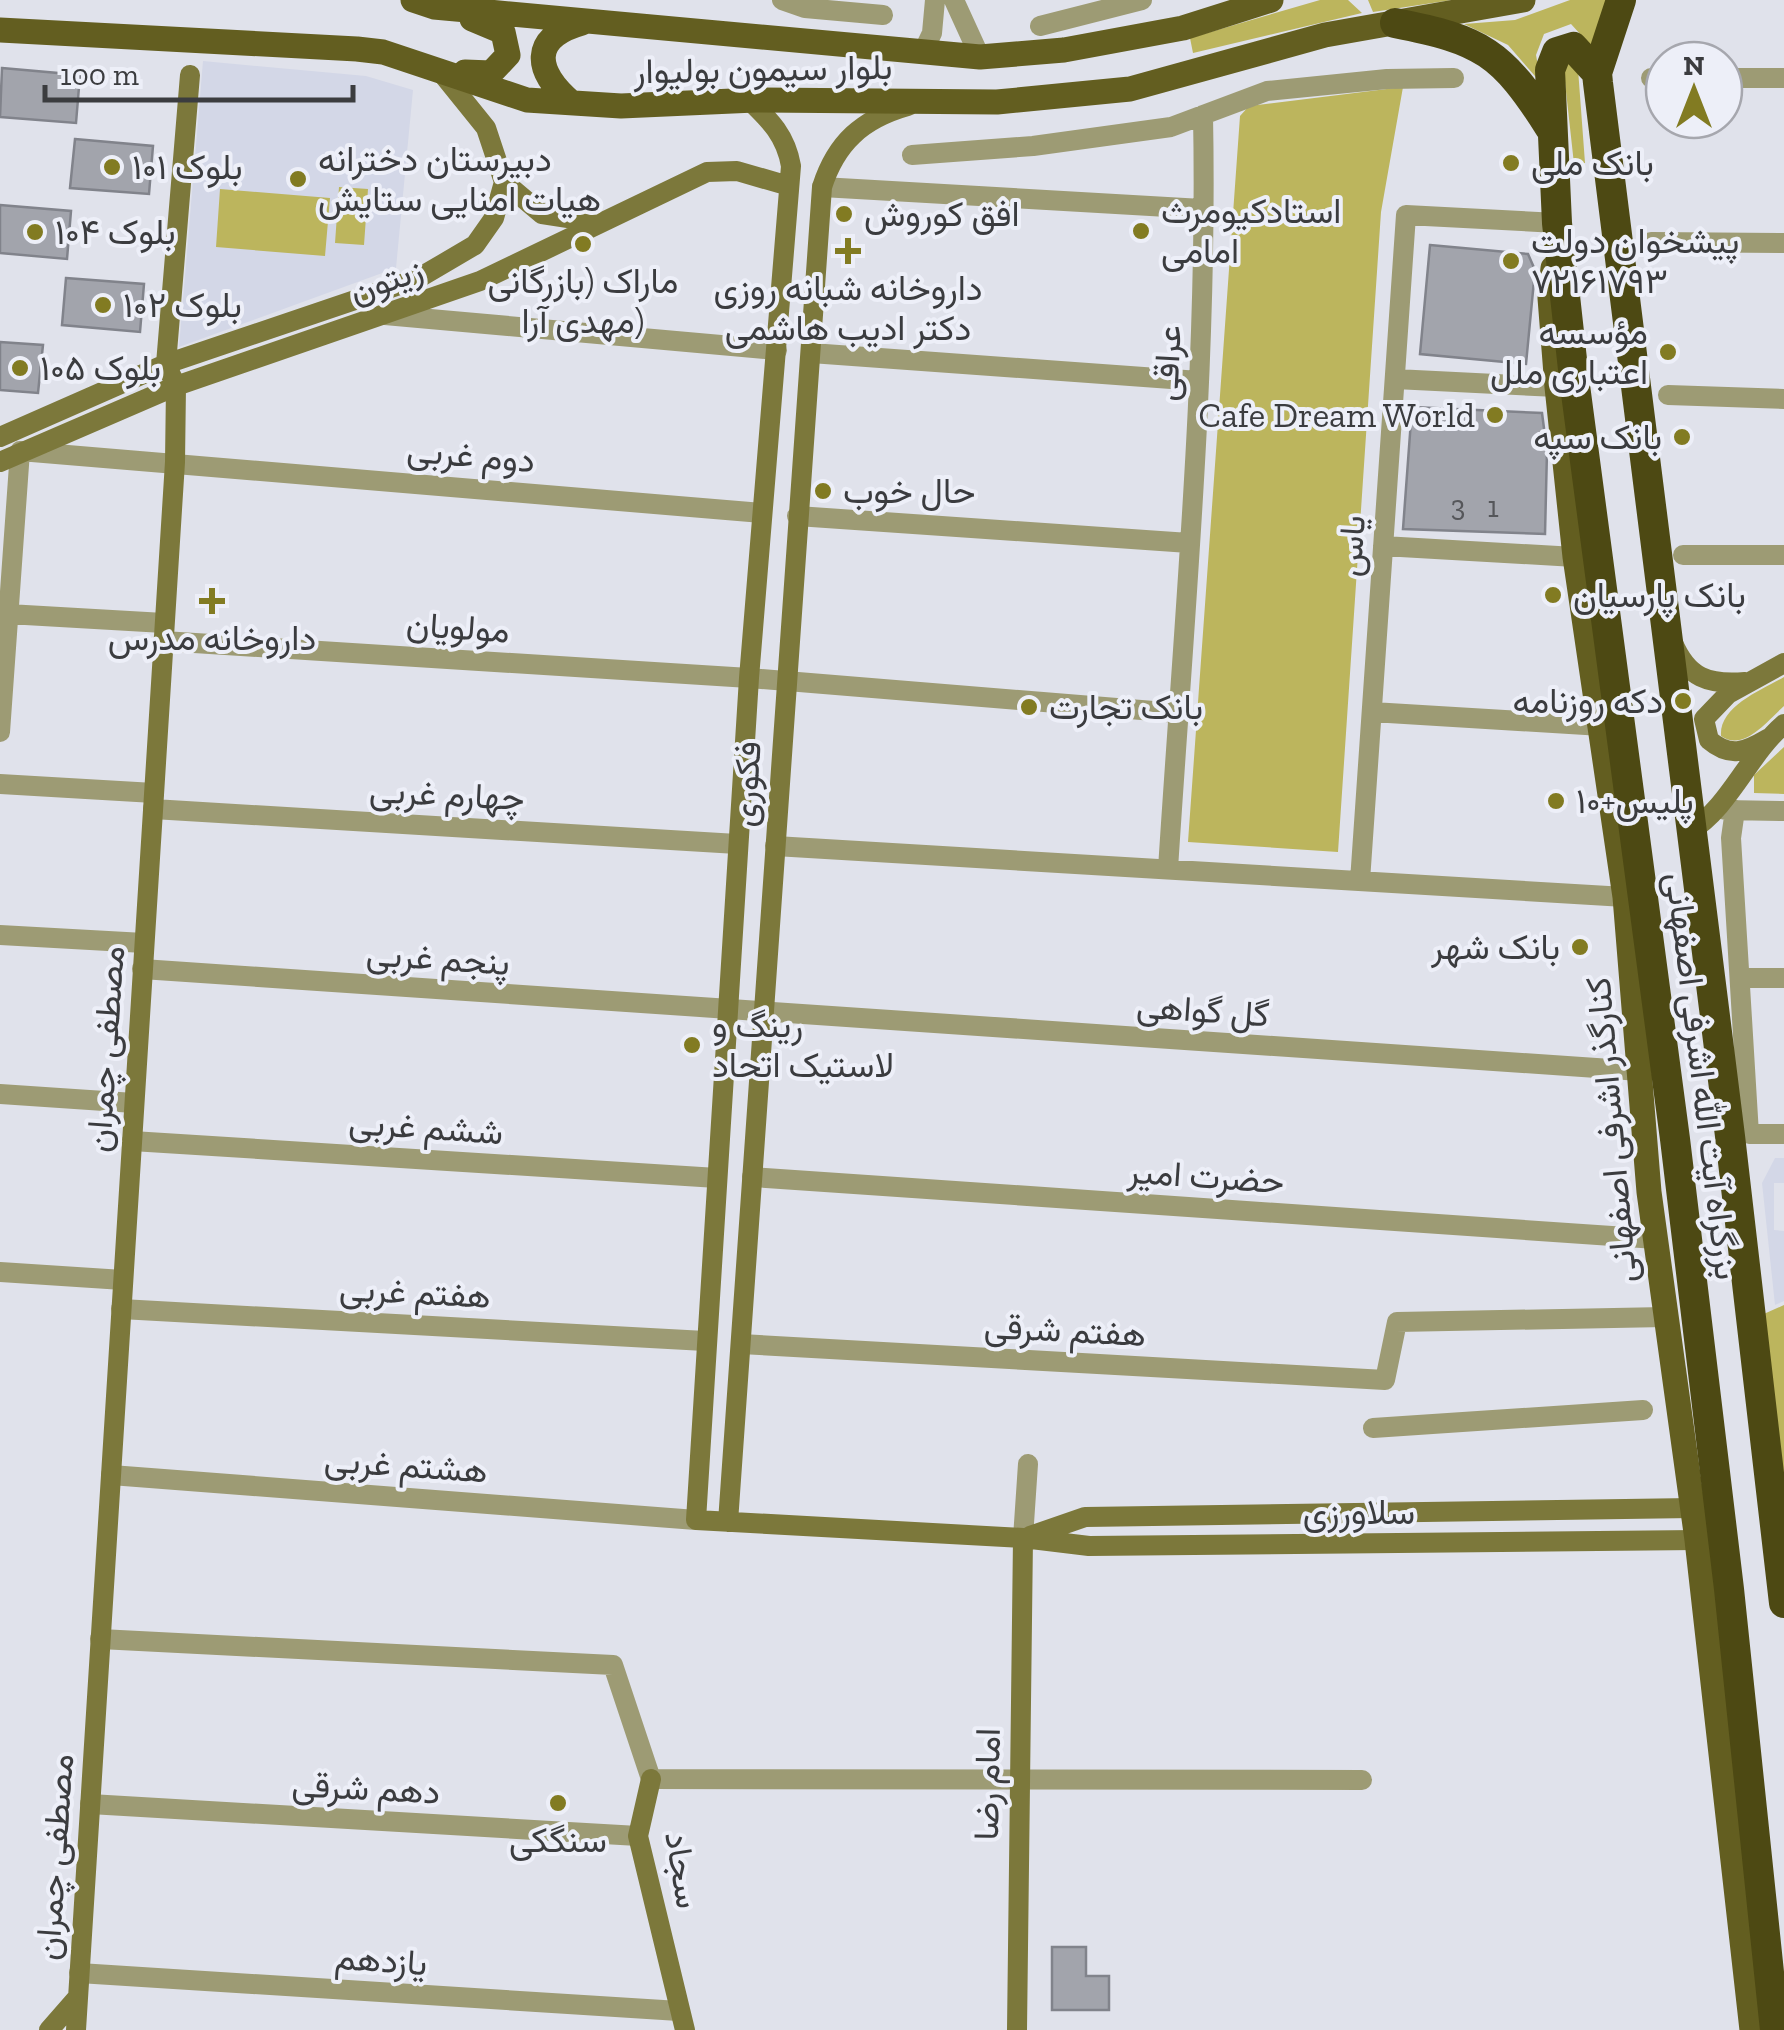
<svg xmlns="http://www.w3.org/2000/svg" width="1784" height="2030" font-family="'Zilla Slab',Vazirmatn,serif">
  <rect width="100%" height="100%" fill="#e0e2eb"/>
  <path fill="#d3d7e7" d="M203 61 366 76 413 90 396 268 179 347Z
    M1775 1158H1784V1183H1774V1230L1784 1231V1301L1775 1305 1762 1183Z"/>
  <path fill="#bcb55d" d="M1320 0H1348L1362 13 1193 53 1190 38Z
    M1368 0H1452L1373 12Z
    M1570 0H1607L1591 46 1571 24 1544 34 1536 55 1541 83 1508 45 1464 24 1515 20Z
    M1567 63 1578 69 1585 163 1574 164 1564 73Z
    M1403 87 1381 212 1338 852 1188 842 1240 116 1249 106Z
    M339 187 368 189 364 245 335 243Z
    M220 189 330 198 325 256 216 247Z
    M1784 677V706C1767 721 1744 752 1721 736 1719 706 1762 690 1784 677Z
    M1784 747V794L1754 793V775Z
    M1784 1305V1520L1757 1317Z"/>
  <path fill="#a2a4ac" stroke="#81838b" stroke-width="2.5" d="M2 68 80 75 76 123 0 117Z
    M75 139 153 146 149 194 70 188Z
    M0 205 71 211 67 259 0 253Z
    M1430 245 1528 254 1535 270 1526 364 1420 354Z
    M66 278 144 284 140 332 62 325Z
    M0 342 43 345 38 393 0 390Z
    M1412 407 1542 413 1547 451 1545 534 1403 529Z
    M1052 1947H1086V1976H1109V2010H1052Z"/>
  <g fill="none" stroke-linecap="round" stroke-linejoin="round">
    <path stroke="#9d9b74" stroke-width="20" d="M782 0 805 8 883 15
      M954 0 980 57
      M1040 26 1142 0
      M923 52 932 33 935 0
      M1651 78H1664
      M1724 78H1784
      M912 155 1033 146 1171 127 1267 91 1387 79 1454 78
      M822 187 1202 209
      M1651 242 1784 243
      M385 315 777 350
      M811 353 1199 381
      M1395 379 1557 387
      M1668 395 1784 399
      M797 516 1189 543
      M1383 546 1575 557
      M1683 555H1784
      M8 614 164 623
      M163 641 749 678 1178 713
      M1372 712 1602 726
      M0 732 20 451 762 513
      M0 784 154 793
      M153 809 737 844
      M1725 810 1784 811
      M1735 810 1731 838 1749 1134H1784
      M775 846 1625 897
      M1168 869C1184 618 1208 366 1203 115
      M1360 881 1406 215 1557 223
      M0 935 144 943
      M142 969 1640 1071
      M1743 978H1784
      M0 1094 134 1103
      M132 1141 717 1178
      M752 1177 1656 1239
      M0 1272 123 1280
      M121 1309 705 1341
      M741 1344 1385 1380 1397 1322 1665 1317
      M1373 1428 1643 1410
      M111 1475 696 1520
      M1023 1538 1028 1464
      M100 1639 613 1665 651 1779 1362 1780
      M90 1804 638 1836
      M79 1973 679 2011"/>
    <path stroke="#7c783b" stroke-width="20" d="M749 100C770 120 786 136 791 166L749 678 696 1520 1023 1538 1089 1546 1697 1540
      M504 182 542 214 594 222
      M0 437 166 364 417 279 475 245 494 218 504 182 486 128 440 71
      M0 462 176 386 480 281 707 172 737 171 789 186
      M1673 643C1688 678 1708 685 1745 682
      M1767 739C1745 752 1730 758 1709 740L1704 719 1728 694 1784 663
      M1689 832C1730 807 1748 755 1784 724
      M728 1522 822 187C836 143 862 119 908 106
      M1030 1536 1085 1517 1692 1508
      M651 1779 638 1836 685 2030
      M49 2030 77 1998
      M76 2030 175 462 176 386 166 364 190 75
      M1017 2030 1023 1538"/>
    <path stroke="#635e20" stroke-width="25" d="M413 0 434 7 980 57 1064 50 1183 28 1271 0
      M0 30 357 49 383 52 527 100 621 106 755 100 997 102 1130 89 1325 35 1523 0
      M465 72 491 73 508 55 503 32 472 19
      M572 103C534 71 530 38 582 23
      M1553 268 1550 298 1557 387 1575 557 1625 897 1649 1192 1697 1540 1752 2030"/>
    <path stroke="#4d4913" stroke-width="30" d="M1621 0 1597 73 1598 83 1730 1136 1784 1603
      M1395 23C1482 40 1502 52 1550 128
      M1597 73 1573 47 1557 52 1550 70 1557 223 1574 378 1675 1139 1729 1589 1775 2030"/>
  </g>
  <g fill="#827b22" stroke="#edeff8" stroke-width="4">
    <circle cx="1511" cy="163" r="10"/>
    <circle cx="112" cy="167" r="10"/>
    <circle cx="298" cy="179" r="10"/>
    <circle cx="844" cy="214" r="10"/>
    <circle cx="1141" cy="231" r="10"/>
    <circle cx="35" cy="232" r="10"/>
    <circle cx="583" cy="244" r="10"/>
    <path d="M843 236h10v10h10v10h-10v10h-10v-10h-10v-10h10z"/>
    <circle cx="1511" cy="261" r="10"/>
    <circle cx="103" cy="305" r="10"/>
    <circle cx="1668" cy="352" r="10"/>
    <circle cx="20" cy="368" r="10"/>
    <circle cx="1495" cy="415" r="10"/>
    <circle cx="1682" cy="437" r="10"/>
    <circle cx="823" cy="491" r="10"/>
    <circle cx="1553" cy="595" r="10"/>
    <path d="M207 586h10v10h10v10h-10v10h-10v-10h-10v-10h10z"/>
    <circle cx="1683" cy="701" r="10"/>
    <circle cx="1029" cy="707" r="10"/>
    <circle cx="1556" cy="801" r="10"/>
    <circle cx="1580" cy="947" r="10"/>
    <circle cx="692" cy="1045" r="10"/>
    <circle cx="558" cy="1803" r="10"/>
  </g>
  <g text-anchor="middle" stroke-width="8" stroke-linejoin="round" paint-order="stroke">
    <g font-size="30" fill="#55565a">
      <text x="1458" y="516">3</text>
      <text x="1493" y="517">1</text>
    </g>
    <g font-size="35" fill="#3b3c3f" stroke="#edeff8">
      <text transform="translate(763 69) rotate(-1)" y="12">بلوار سیمون بولیوار</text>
      <text transform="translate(386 280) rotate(-19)" y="12">زیتون</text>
      <text transform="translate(1167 363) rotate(-87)" y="12">عراقی</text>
      <text transform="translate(471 455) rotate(5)" y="12">دوم غربی</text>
      <text transform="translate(1351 546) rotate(-86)" y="12">یاس</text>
      <text transform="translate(458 627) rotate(4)" y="12">مولویان</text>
      <text transform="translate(746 784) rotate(-86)" y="12">فکوری</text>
      <text transform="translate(447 794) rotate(3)" y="12">چهارم غربی</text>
      <text transform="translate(438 958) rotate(4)" y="12">پنجم غربی</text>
      <text transform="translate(1203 1010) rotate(4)" y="12">گل گواهی</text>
      <text transform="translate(105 1049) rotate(-86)" y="12">مصطفی چمران</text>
      <text transform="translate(1703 1076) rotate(83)" y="12">بزرگراه آیت الله اشرفی اصفهانی</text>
      <text transform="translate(426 1127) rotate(4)" y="12">ششم غربی</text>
      <text transform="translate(1611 1130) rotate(-95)" y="12">کنارگذر اشرفی اصفهانی</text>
      <text transform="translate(1206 1176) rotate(4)" y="12">حضرت امیر</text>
      <text transform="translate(415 1292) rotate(3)" y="12">هفتم غربی</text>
      <text transform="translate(1065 1330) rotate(3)" y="12">هفتم شرقی</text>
      <text transform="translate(406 1465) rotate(4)" y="12">هشتم غربی</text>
      <text x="1359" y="1524">سلاورزی</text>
      <text transform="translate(987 1784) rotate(-89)" y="12">امام رضا</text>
      <text transform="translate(366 1788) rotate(3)" y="12">دهم شرقی</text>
      <text transform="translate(54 1857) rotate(-86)" y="12">مصطفی چمران</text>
      <text transform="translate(683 1870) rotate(81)" y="12">سجاد</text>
      <text transform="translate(381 1960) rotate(4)" y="12">یازدهم</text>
    </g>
    <g font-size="35" fill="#3b3c3f" stroke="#edeff8" text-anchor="start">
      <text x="318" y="171">دبیرستان دخترانه<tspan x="318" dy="40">هیات امنایی ستایش</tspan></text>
      <text x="1531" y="175">بانک ملی</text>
      <text x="132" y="179">بلوک ۱۰۱</text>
      <text x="1161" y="223">استادکیومرث<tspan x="1161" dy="40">امامی</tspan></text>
      <text x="864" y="226">افق کوروش</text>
      <text x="55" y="244">بلوک ۱۰۴</text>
      <text x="1531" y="253">پیشخوان دولت<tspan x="1531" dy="40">۷۲۱۶۱۷۹۳</tspan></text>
      <text x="583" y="293" text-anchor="middle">ماراک (بازرگانی<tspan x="583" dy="40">مهدی آرا)</tspan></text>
      <text x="848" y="300" text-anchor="middle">داروخانه شبانه روزی<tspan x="848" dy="40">دکتر ادیب هاشمی</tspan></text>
      <text x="123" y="317">بلوک ۱۰۲</text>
      <text x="1648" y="344" text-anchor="end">مؤسسه<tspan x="1648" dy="40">اعتباری ملل</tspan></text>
      <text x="40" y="380">بلوک ۱۰۵</text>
      <text x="1475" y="427" text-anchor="end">Cafe Dream World</text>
      <text x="1662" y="449" text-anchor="end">بانک سپه</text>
      <text x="843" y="503">حال خوب</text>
      <text x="1573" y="607">بانک پارسیان</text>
      <text x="212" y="650" text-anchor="middle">داروخانه مدرس</text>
      <text x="1663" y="713" text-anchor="end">دکه روزنامه</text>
      <text x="1049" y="719">بانک تجارت</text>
      <text x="1576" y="813">پلیس+۱۰</text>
      <text x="1560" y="959" text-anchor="end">بانک شهر</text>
      <text x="712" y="1037">رینگ و<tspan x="712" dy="40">لاستیک اتحاد</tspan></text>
      <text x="558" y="1852" text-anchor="middle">سنگکی</text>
    </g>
  </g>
  <g transform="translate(1694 90)"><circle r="48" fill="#edeff8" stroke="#a6a7ae" stroke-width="2.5"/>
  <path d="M0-8L18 38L0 25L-18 38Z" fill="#827b22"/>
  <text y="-15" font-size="28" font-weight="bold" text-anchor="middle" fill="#3b3c3f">N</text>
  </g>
  <path d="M45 85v15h308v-15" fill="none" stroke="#3b3c3f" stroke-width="5"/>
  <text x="60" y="85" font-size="30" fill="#3b3c3f" stroke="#edeff8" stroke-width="8" paint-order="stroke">100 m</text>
</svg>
